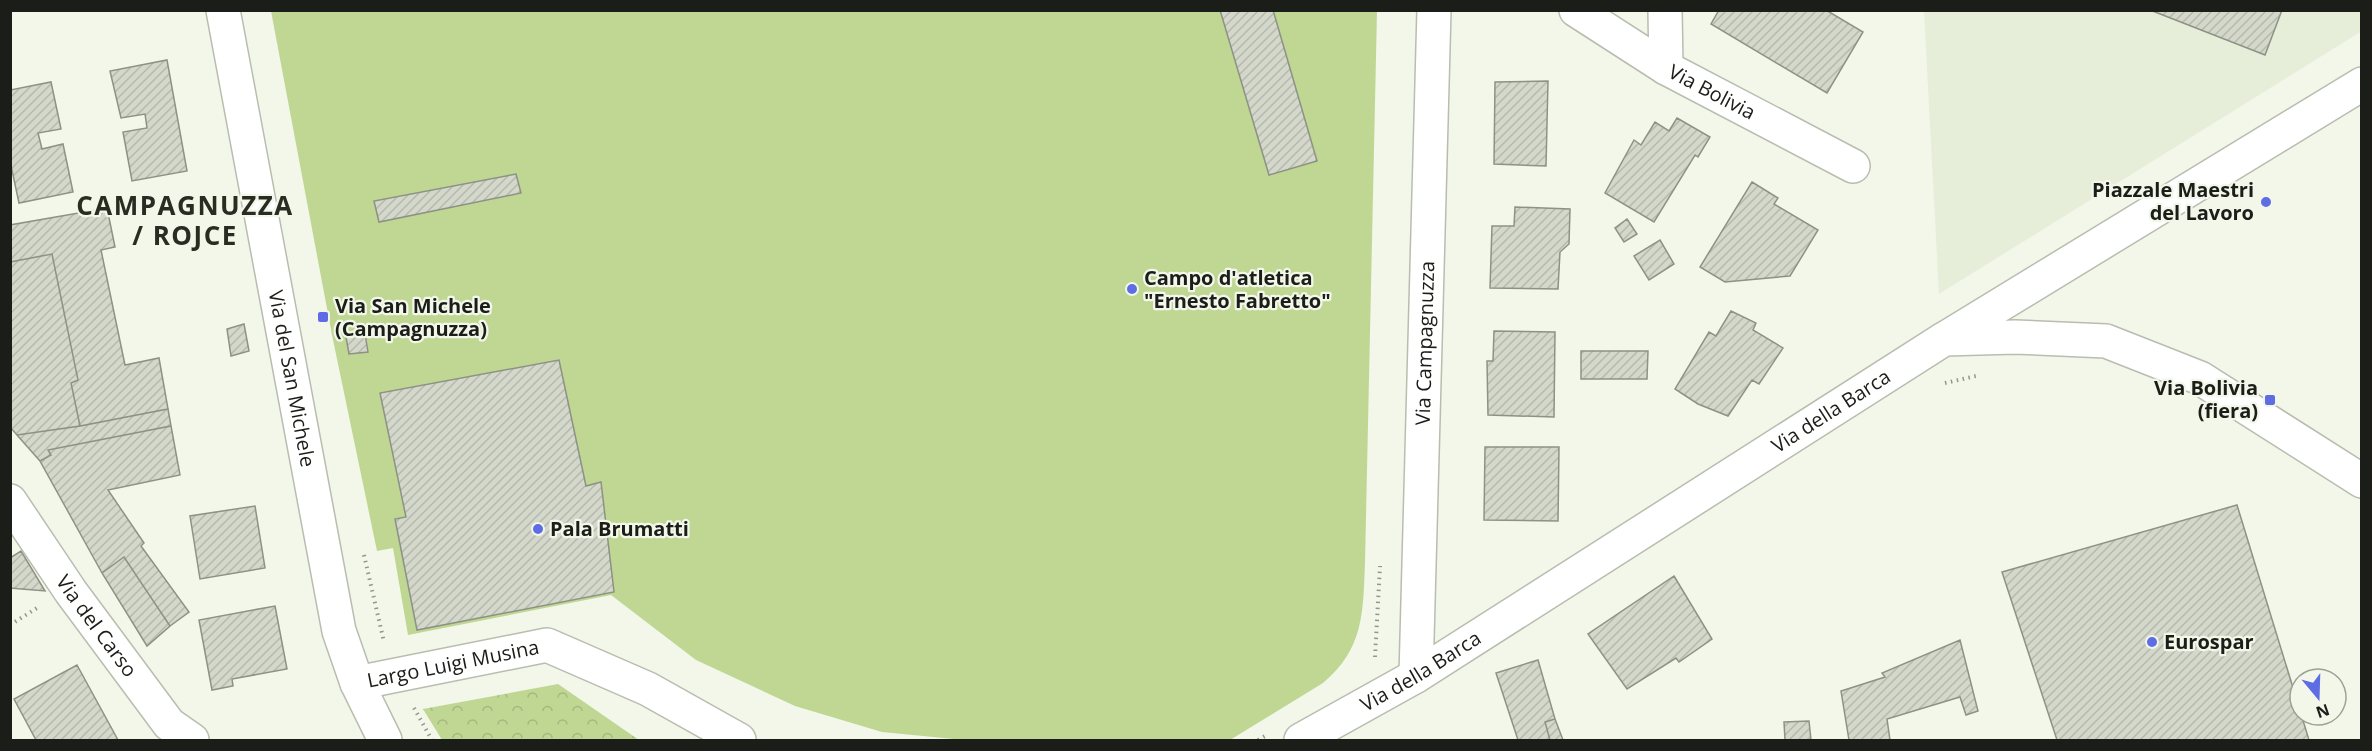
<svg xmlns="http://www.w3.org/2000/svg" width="2372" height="751" font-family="'Open Sans',sans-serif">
  <defs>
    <pattern id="park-crowns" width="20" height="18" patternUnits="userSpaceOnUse" patternTransform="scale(1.5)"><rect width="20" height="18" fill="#bfd793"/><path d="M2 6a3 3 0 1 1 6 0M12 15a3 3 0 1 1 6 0" fill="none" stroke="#a4b87e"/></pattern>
    <pattern id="building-hatch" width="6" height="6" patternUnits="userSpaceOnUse" patternTransform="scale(1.5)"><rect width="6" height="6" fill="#d3d8cb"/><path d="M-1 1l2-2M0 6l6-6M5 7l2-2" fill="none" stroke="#b5b9ae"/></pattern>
  </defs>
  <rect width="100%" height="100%" fill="#f2f7ea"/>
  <path fill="#e6eed9" d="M2361 10 2362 31 1939 294 1924 11Z"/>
  <path fill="#bfd793" d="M271 11H1377L1365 563C1363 612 1364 649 1323 683L1230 740H964L882 732 795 706 696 660 611 595 408 635 393 548 377 551 332 335Z"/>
  <path fill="url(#park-crowns)" d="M558 684 639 740H442L423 709Z"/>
  <path fill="url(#building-hatch)" stroke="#8d9285" stroke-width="1.5" d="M1220 10H1273L1317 161 1269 175Z
    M1719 10H1826L1863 32 1827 93 1711 24Z
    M2150 10H2282L2265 55Z
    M167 60 187 171 132 181 123 132 147 128 145 114 121 118 110 71Z
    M1548 81 1546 166 1494 164 1495 82Z
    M51 82 61 129 38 133 42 149 63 144 73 192 19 203 10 161V90Z
    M1677 118 1710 137 1698 157 1695 155 1654 222 1605 193 1634 140 1641 145 1655 122 1669 131Z
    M516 174 521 193 379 222 374 201Z
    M1752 182 1778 198 1774 204 1818 230 1790 276 1725 282 1700 267Z
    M1515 207 1570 209 1569 244 1560 252 1558 289 1490 288 1492 226H1514Z
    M107 208 115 247 101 250 125 365 159 358 168 409 80 426 71 383 78 380 52 254 10 262V225Z
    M1627 219 1637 234 1624 242 1615 228Z
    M1660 240 1674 264 1649 280 1634 256Z
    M52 254 78 380 71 383 80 426 17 435 10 427V262Z
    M1731 311 1756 323 1753 330 1783 348 1759 384 1752 380 1728 416 1698 404 1675 389 1709 332 1716 336Z
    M244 324 249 351 231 356 227 329Z
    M1494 331 1555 332 1554 417 1488 415 1487 361H1493Z
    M365 334 368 352 349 354 346 337Z
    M1581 351H1648L1647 379H1581Z
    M559 360 586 486 601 482 614 592 417 630 395 519 406 517 380 393Z
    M168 409 171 426 48 450 51 455 40 461 17 435 80 426Z
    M171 426 180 475 108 490 144 543 141 546 189 612 170 626 124 557 102 573 40 461 51 455 48 450Z
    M1485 447H1559L1558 521 1484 520Z
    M2237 505 2309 740H2057L2002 572Z
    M255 506 265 568 200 579 190 516Z
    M21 551 45 591 10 588V558Z
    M124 557 170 626 147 646 102 573Z
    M1674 576 1712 639 1679 662 1676 658 1627 689 1588 634Z
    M275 606 287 669 232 679 233 686 212 690 199 620Z
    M1960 640 1978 711 1966 715 1960 697 1887 719 1890 740H1849L1841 691 1885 677 1882 673Z
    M1538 660 1555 719 1545 722 1550 740H1518L1496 673Z
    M77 665 118 740H36L14 699Z
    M1555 719 1563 740H1550L1545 722Z
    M1809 721 1811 740H1785L1784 722Z"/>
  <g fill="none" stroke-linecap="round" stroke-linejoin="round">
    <g stroke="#b8bdb0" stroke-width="36">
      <g id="minor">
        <path id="s1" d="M1576 10 1666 68 1853 166"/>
        <path d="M1665 10 1666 68"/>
        <path d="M1944 339 2362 84"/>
        <path id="s2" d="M10 501 71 592 169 724 192 740"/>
        <path id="s3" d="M1416 676 1434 10"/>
        <path id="s4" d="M357 683 547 645 648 689 739 740"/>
      </g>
    </g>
    <g stroke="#b8bdb0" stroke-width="36">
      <g id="major">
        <path id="s5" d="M223 10 339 631 357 683 385 740"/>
        <path id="s6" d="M1301 740 1416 676 1944 339 2015 337 2106 341 2200 378 2362 481"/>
      </g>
    </g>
    <path stroke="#94978e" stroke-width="4" stroke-dasharray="1.5 4.5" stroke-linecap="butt" d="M1945 383 1976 376
      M364 555 384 642
      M10 625 40 606
      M1375 657 1380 566
      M414 708 432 740
      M1258 740 1267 735"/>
    <use href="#minor" stroke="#fff" stroke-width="33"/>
    <use href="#major" stroke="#fff" stroke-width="33"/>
  </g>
  <g fill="#5f6de5" stroke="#f2f7ea" stroke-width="2">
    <circle cx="2266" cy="202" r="6"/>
    <circle cx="1132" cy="289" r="6"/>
    <rect x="317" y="311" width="12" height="12" rx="3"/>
    <rect x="2264" y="394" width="12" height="12" rx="3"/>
    <circle cx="538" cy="529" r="6"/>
    <circle cx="2152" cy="642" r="6"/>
  </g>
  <g text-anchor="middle" stroke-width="4.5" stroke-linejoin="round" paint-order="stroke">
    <g font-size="20" fill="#1b1d18" stroke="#f2f7ea">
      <text dy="7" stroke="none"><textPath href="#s1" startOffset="159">Via Bolivia</textPath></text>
      <text dy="7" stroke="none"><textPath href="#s3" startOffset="333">Via Campagnuzza</textPath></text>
      <text dy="7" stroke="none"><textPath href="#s5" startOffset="375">Via del San Michele</textPath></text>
      <text dy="7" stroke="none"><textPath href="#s6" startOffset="624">Via della Barca</textPath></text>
      <text dy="7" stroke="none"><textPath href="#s2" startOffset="152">Via del Carso</textPath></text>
      <text dy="7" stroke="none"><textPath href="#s4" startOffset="98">Largo Luigi Musina</textPath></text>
      <text dy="7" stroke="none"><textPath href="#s6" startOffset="138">Via della Barca</textPath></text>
    </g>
    <g font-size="20" font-weight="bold" fill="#1b1d18" stroke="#f2f7ea" text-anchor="start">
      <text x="2254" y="197" text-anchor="end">Piazzale Maestri<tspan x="2254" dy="23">del Lavoro</tspan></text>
      <text x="1144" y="285">Campo d'atletica<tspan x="1144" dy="23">"Ernesto Fabretto"</tspan></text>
      <text x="335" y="313">Via San Michele<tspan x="335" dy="23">(Campagnuzza)</tspan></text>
      <text x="2258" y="395" text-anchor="end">Via Bolivia<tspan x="2258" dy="23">(fiera)</tspan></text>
      <text x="550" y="536">Pala Brumatti</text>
      <text x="2164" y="649">Eurospar</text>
    </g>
    <g font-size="26" font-weight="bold" letter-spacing="1.5" fill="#282c22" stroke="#f2f7ea">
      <text x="185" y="215">CAMPAGNUZZA<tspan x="185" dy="30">/ ROJCE</tspan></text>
    </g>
  </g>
  <rect width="2372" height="751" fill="none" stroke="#1b1d18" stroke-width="24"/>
  <g transform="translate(2318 697) rotate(161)"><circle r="28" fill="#f2f7ea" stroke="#9ca096" stroke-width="1.5"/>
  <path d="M0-4.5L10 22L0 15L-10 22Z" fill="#5f6de5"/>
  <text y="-9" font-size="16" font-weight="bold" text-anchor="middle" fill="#1b1d18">N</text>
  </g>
</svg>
